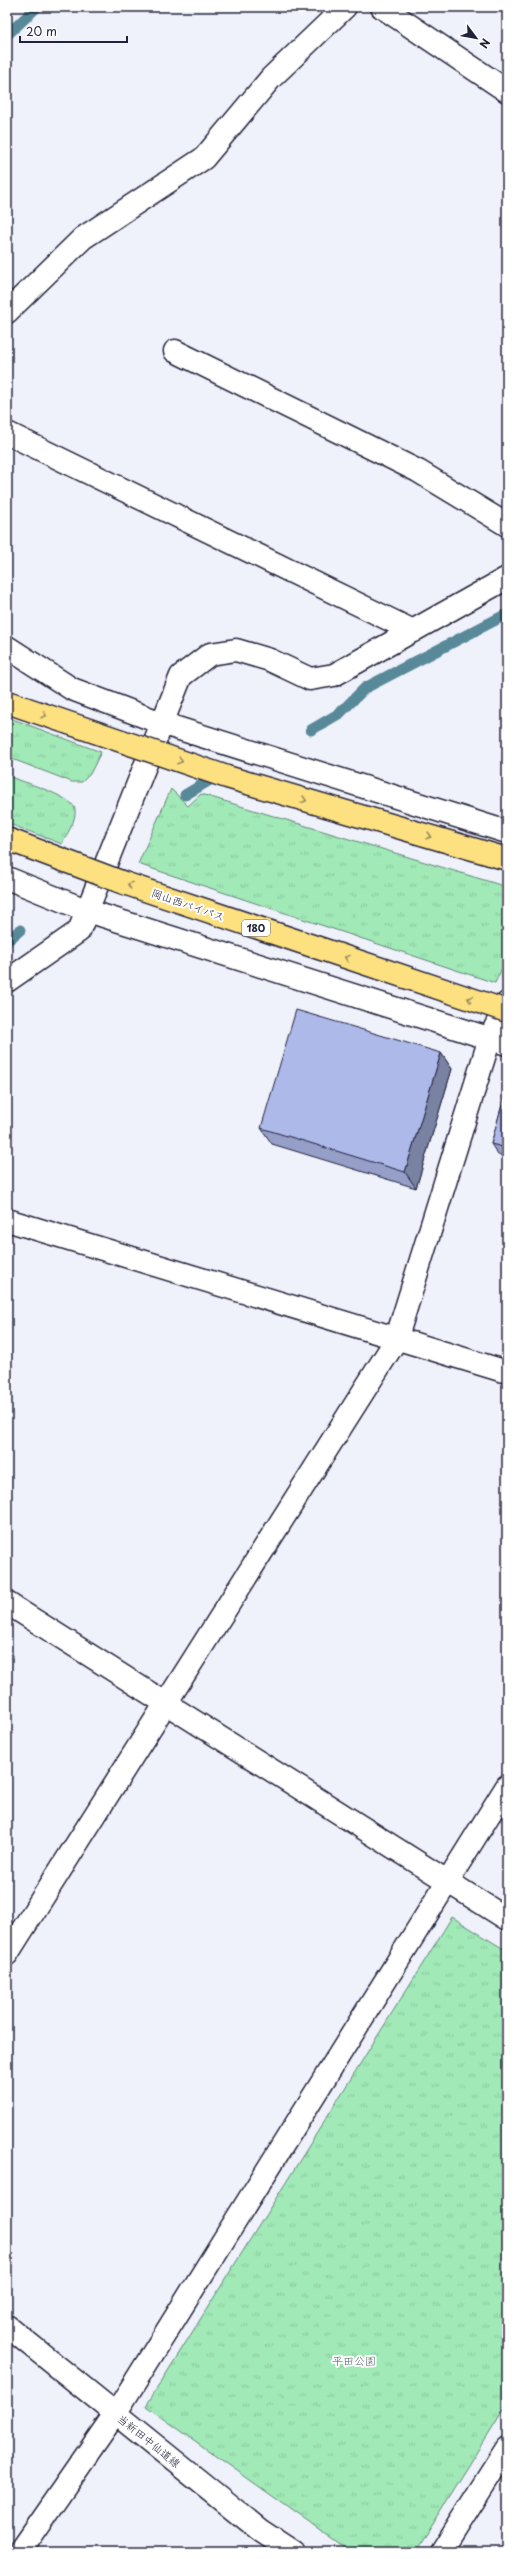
<svg xmlns="http://www.w3.org/2000/svg" width="514" height="2559" font-family="'Playpen Sans','Klee One',sans-serif">
  <defs>
    <pattern id="grass-tufts" width="24" height="20" patternUnits="userSpaceOnUse"><rect width="24" height="20" fill="#a1e9b7"/><path d="M3 7l-1-3M5 7V3M7 7l1-3M15 17l-1-3M17 17v-4M19 17l1-3" fill="none" stroke="#8ac89e"/></pattern>
  </defs>
  <rect width="100%" height="100%" fill="#eff1fb"/>
  <filter id="ink" filterUnits="userSpaceOnUse"><feTurbulence type="fractalNoise" baseFrequency=".025" numOctaves="2"/><feDisplacementMap in="SourceGraphic" scale="8" xChannelSelector="R" yChannelSelector="G"/><feConvolveMatrix kernelMatrix="1 2 1 2 8 2 1 2 1" color-interpolation-filters="sRGB"/></filter>
  <g filter="url(#ink)">
    <path fill="url(#grass-tufts)" stroke="#628679" d="M7 717 101 752 90 774 82 782H72L7 757Z
      M7 776C21 781 72 796 75 809 77 820 66 835 62 844L7 823Z
      M171 789 188 806 201 794 507 887V958L495 983 138 864Z
      M452 1917 507 1951V2404L415 2552H351L146 2406Z"/>
    <g fill="none" stroke-linecap="round" stroke-linejoin="round">
      <path stroke="#598999" stroke-width="11" d="M7 35 37 7
        M311 730 340 713 365 688 507 614
        M185 795 220 774
        M7 941 20 930"/>
      <g stroke="#22223b" stroke-width="25">
        <path id="street" d="M382 7 507 91
          M7 312 83 238 204 158 271 78 345 7
          M175 351 418 471 507 525
          M7 433 413 631
          M7 647 72 689 164 724 507 832
          M7 878 88 911 507 1044
          M7 981 79 931 181 676 210 654 236 650 270 660 310 679 334 675 507 578
          M7 1220 507 1372
          M7 1603 507 1919
          M7 1954 396 1340 490 1038 507 1003
          M19 2552 115 2414 507 1786
          M441 2552 507 2448"/>
      </g>
      <g stroke="#22223b" stroke-width="25">
        <path id="secondary" d="M7 2326 261 2531 293 2552"/>
      </g>
      <use href="#street" stroke="#fff" stroke-width="22"/>
      <use href="#secondary" stroke="#fff" stroke-width="22"/>
      <g stroke="#22223b" stroke-width="25" stroke-linecap="butt">
        <path id="highway-bridge" d="M7 702 227 777 507 859
          M7 839 124 883 507 1011"/>
      </g>
      <use href="#highway-bridge" stroke="#fde080" stroke-width="22"/>
    </g>
    <path fill="#959fc8" stroke="#22223b" d="M441 1053 452 1069 416 1188 272 1144 261 1128Z
      M507 1087V1157L498 1155 491 1144Z"/>
    <path fill="#7982a3" stroke="#22223b" d="M441 1053 452 1069 416 1188 405 1172Z"/>
    <path fill="#adb9e9" stroke="#22223b" d="M296 1010 441 1053 405 1172 261 1128Z
      M507 1087V1148L491 1144Z"/>
    <defs><path id="oneway-chevron" d="M-2-3.5L2.5 0L-2 3.5" fill="none" stroke-width="1.6" stroke-linecap="round" stroke-linejoin="round"/></defs>
    <g stroke="#9a8a61">
      <use href="#oneway-chevron" transform="translate(44 715) rotate(19)"/>
      <use href="#oneway-chevron" transform="translate(180 761) rotate(19)"/>
      <use href="#oneway-chevron" transform="translate(304 800) rotate(16)"/>
      <use href="#oneway-chevron" transform="translate(429 836) rotate(16)"/>
      <use href="#oneway-chevron" transform="translate(130 885) rotate(-161)"/>
      <use href="#oneway-chevron" transform="translate(347 958) rotate(-161)"/>
      <use href="#oneway-chevron" transform="translate(470 999) rotate(-161)"/>
    </g>
  </g>
  <g text-anchor="middle" stroke-width="4" stroke-linejoin="round" paint-order="stroke">
    <rect fill="#fff" stroke="#646476" stroke-width="1" x="242" y="920" width="28" height="16" rx="3"/>
    <g font-size="10" font-weight="bold" fill="#22223b">
      <text x="256" y="932">180</text>
    </g>
    <g font-size="11" fill="#22223b" stroke="#fff">
      <text transform="translate(188 905) rotate(19)" y="4">岡山西バイパス</text>
      <text transform="translate(149 2441) rotate(39)" y="4">当新田中仙道線</text>
    </g>
    <g font-size="11" fill="#485e60" stroke="#fff">
      <text x="354" y="2365">平田公園</text>
    </g>
  </g>
  <rect width="514" height="2559" fill="none" stroke="#fff" stroke-width="24"/>
  <rect x="12" y="12" width="490" height="2535" fill="none" stroke="#22223b" stroke-width="1.5" filter="url(#ink)"/>
  <g transform="translate(476 38) rotate(122)" stroke="#ffffff" stroke-width="3" paint-order="stroke">
  <path d="M0-3L7 15L0 10L-7 15Z" fill="#22223b"/>
  <text y="-6" font-size="11" font-weight="bold" text-anchor="middle" fill="#22223b">N</text>
  </g>
  <path d="M20 36v6h107v-6" fill="none" stroke="#22223b" stroke-width="2"/>
  <text x="26" y="36" font-size="12" fill="#22223b" stroke="#ffffff" stroke-width="3" paint-order="stroke">20 m</text>
</svg>
